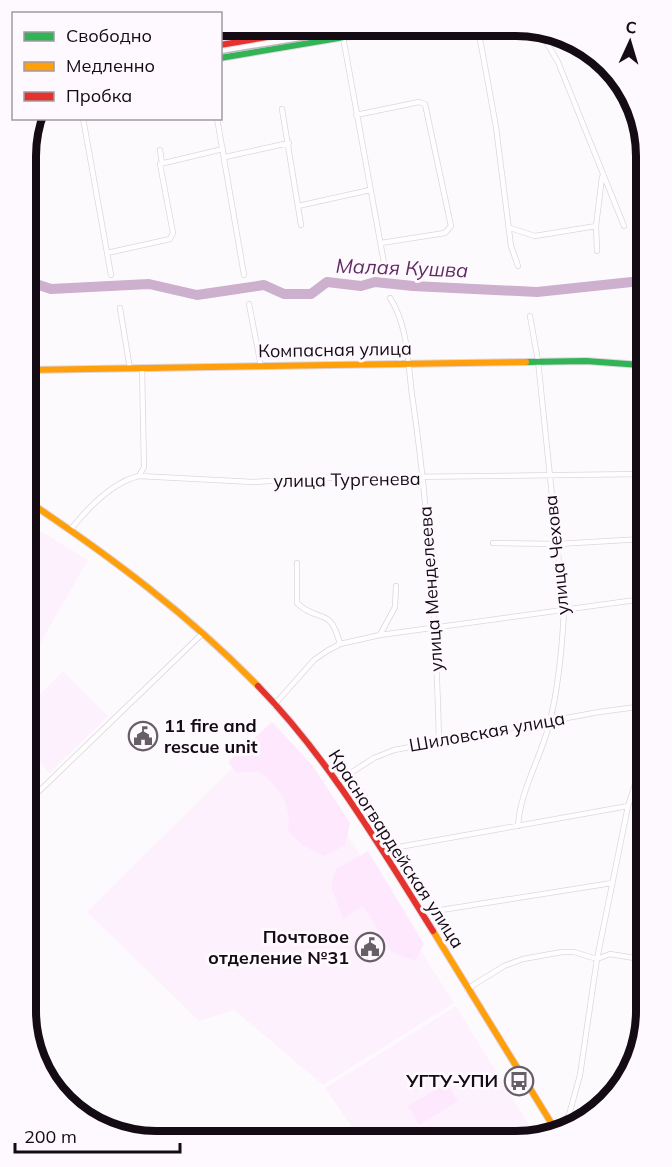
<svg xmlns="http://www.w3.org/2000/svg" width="672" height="1167" font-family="Mulish,sans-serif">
  <rect width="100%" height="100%" fill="#fdfafd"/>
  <path fill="#fdf1fe" d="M29 524 88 560 30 661 39 668 30 681Z
    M63 671 108 716 49 773 31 752 30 704Z
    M266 734 315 784 454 1003 323 1085 234 1010 199 1021 87 912Z
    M456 1006 535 1135 359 1137 325 1088Z"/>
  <path fill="#fee8fe" d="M272 722 313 766 350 823 345 845 325 856 302 845 288 831C292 804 279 786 258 771L237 773 228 762Z
    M368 851 424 944 415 961 392 952 363 906 343 919 331 886 336 869Z
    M447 1083 458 1101 419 1125 408 1106Z"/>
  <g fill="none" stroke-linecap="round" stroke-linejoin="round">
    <path stroke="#cdafce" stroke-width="10" d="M27 281 51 289 149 284 197 295 264 285 284 294H311L327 282 361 286 375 282 413 286 537 292 641 281"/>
    <g stroke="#ded7de" stroke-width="6">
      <path id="street" d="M478 28 496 127 511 246 518 266
        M538 28 558 62 624 226
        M343 37 386 274
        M282 109 301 225
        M356 115 419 102 425 104 451 226 445 233 381 243
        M83 118 111 275
        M217 118 244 275
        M160 150 162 163
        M225 157 289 143
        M27 197 34 242
        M298 206 370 190
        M596 226 597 251
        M510 228 535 236 596 226 602 177
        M107 253 170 239 173 233 160 164 223 149
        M390 298C408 325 408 364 412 395 429 510 436 624 439 740
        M249 304 261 366
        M120 308 130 369
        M139 476 144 467 142 369
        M71 529C87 509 113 482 139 476L253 482 319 478 642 474
        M493 543 557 544 643 539
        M297 563V603C319 624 330 605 340 644
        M380 635 395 607 396 586
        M274 705 314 660 327 651 340 644 380 635 643 599
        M350 773 368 801
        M338 781 374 758 394 750 599 712 644 706
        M31 799 203 633
        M518 826C520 790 542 756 550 721 559 685 562 648 564 611L538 361 530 316
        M382 850 628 806
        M422 913 612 883
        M467 989 504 966 523 959 562 952H574L597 959 610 954 646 960
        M556 1130 569 1115 580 1075 597 959 628 806 644 757"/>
    </g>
    <g stroke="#ded7de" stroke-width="8">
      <path id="fast" d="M220 58 404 27
        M526 362 586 361 641 365"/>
    </g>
    <g stroke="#ded7de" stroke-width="8">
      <path id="slow" d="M28 370 526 362
        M29 502C111 557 189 615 258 686
        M433 931 558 1134"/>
    </g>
    <g stroke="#ded7de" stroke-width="8">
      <path id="jam" d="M220 45 327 27
        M258 686C329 759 379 845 433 931"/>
    </g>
    <use href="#street" stroke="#fffeff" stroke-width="4.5"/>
    <use href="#fast" stroke="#30b455" stroke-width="6"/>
    <use href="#slow" stroke="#ff9f0a" stroke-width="6"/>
    <use href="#jam" stroke="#e5322d" stroke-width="6"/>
    <path stroke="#bab8ba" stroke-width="1.5" d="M220 54 385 27"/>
  </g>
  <defs>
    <g id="civic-ring" transform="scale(1.5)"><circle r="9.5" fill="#fef9fe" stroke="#665f66" stroke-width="1.5"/><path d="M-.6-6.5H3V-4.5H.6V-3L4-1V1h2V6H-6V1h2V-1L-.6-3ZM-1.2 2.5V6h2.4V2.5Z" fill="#665f66"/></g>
    <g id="bus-ring" transform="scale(1.5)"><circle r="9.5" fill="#fef9fe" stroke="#665f66" stroke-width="1.5"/><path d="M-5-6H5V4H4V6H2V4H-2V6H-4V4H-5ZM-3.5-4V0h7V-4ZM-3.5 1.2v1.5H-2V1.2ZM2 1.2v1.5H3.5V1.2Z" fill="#665f66"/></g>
  </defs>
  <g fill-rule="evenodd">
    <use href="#civic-ring" x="143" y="736"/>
    <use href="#civic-ring" x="370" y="947"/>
    <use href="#bus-ring" x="519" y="1081"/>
  </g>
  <g text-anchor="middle" stroke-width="6" stroke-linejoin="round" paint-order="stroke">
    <g font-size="18" fill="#140b14" stroke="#fef9fe">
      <text transform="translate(335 350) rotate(-1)" y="6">Компасная улица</text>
      <text transform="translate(347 480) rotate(-1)" y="6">улица Тургенева</text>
      <text transform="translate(557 555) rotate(-96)" y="6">улица Чехова</text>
      <text transform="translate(431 589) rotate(-94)" y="6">улица Менделеева</text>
      <text transform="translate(487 732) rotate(-10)" y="6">Шиловская улица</text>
      <text transform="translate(396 849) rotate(57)" y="6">Красногвардейская улица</text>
    </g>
    <g font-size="18" font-weight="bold" fill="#140b14" stroke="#fef9fe" text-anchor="end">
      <text x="164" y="732" text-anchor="start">11 fire and<tspan x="164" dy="21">rescue unit</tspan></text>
      <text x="349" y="943">Почтовое<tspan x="349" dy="21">отделение №31</tspan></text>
      <text x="498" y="1087">УГТУ-УПИ</text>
    </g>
    <g font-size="20" font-style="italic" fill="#5f2c62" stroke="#fef9fe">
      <text transform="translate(402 268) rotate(2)" y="7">Малая Кушва</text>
    </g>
  </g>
  <path d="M0 0H672V1167H0ZM156 36H516A120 120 0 0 1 636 156V1011A120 120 0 0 1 516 1131H156A120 120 0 0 1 36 1011V156A120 120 0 0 1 156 36Z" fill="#fef9fe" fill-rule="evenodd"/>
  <path fill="none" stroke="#140b14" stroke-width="8" d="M156 36H516A120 120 0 0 1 636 156V1011A120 120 0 0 1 516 1131H156A120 120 0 0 1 36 1011V156A120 120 0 0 1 156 36Z"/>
  <rect x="12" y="12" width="210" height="108" fill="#fef9fe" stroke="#a09aa0" stroke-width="1.5"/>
  <rect x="24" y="32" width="30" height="9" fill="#30b455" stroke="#a09aa0" stroke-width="1.5"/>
  <text x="66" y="42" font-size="18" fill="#140b14">Свободно</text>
  <rect x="24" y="62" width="30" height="9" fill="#ff9f0a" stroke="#a09aa0" stroke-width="1.5"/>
  <text x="66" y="72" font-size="18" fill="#140b14">Медленно</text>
  <rect x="24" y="92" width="30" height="9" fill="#e5322d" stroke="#a09aa0" stroke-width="1.5"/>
  <text x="66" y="102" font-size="18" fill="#140b14">Пробка</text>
  <g transform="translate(630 42) rotate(4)" stroke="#fef9fe" stroke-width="4.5" paint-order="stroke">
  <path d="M0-4.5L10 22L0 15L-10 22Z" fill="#140b14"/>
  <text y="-9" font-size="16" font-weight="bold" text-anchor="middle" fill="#140b14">С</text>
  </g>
  <path d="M15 1143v9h165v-9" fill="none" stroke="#140b14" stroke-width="3"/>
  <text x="24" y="1143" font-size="18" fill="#140b14" stroke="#fef9fe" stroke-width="4.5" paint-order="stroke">200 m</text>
</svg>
